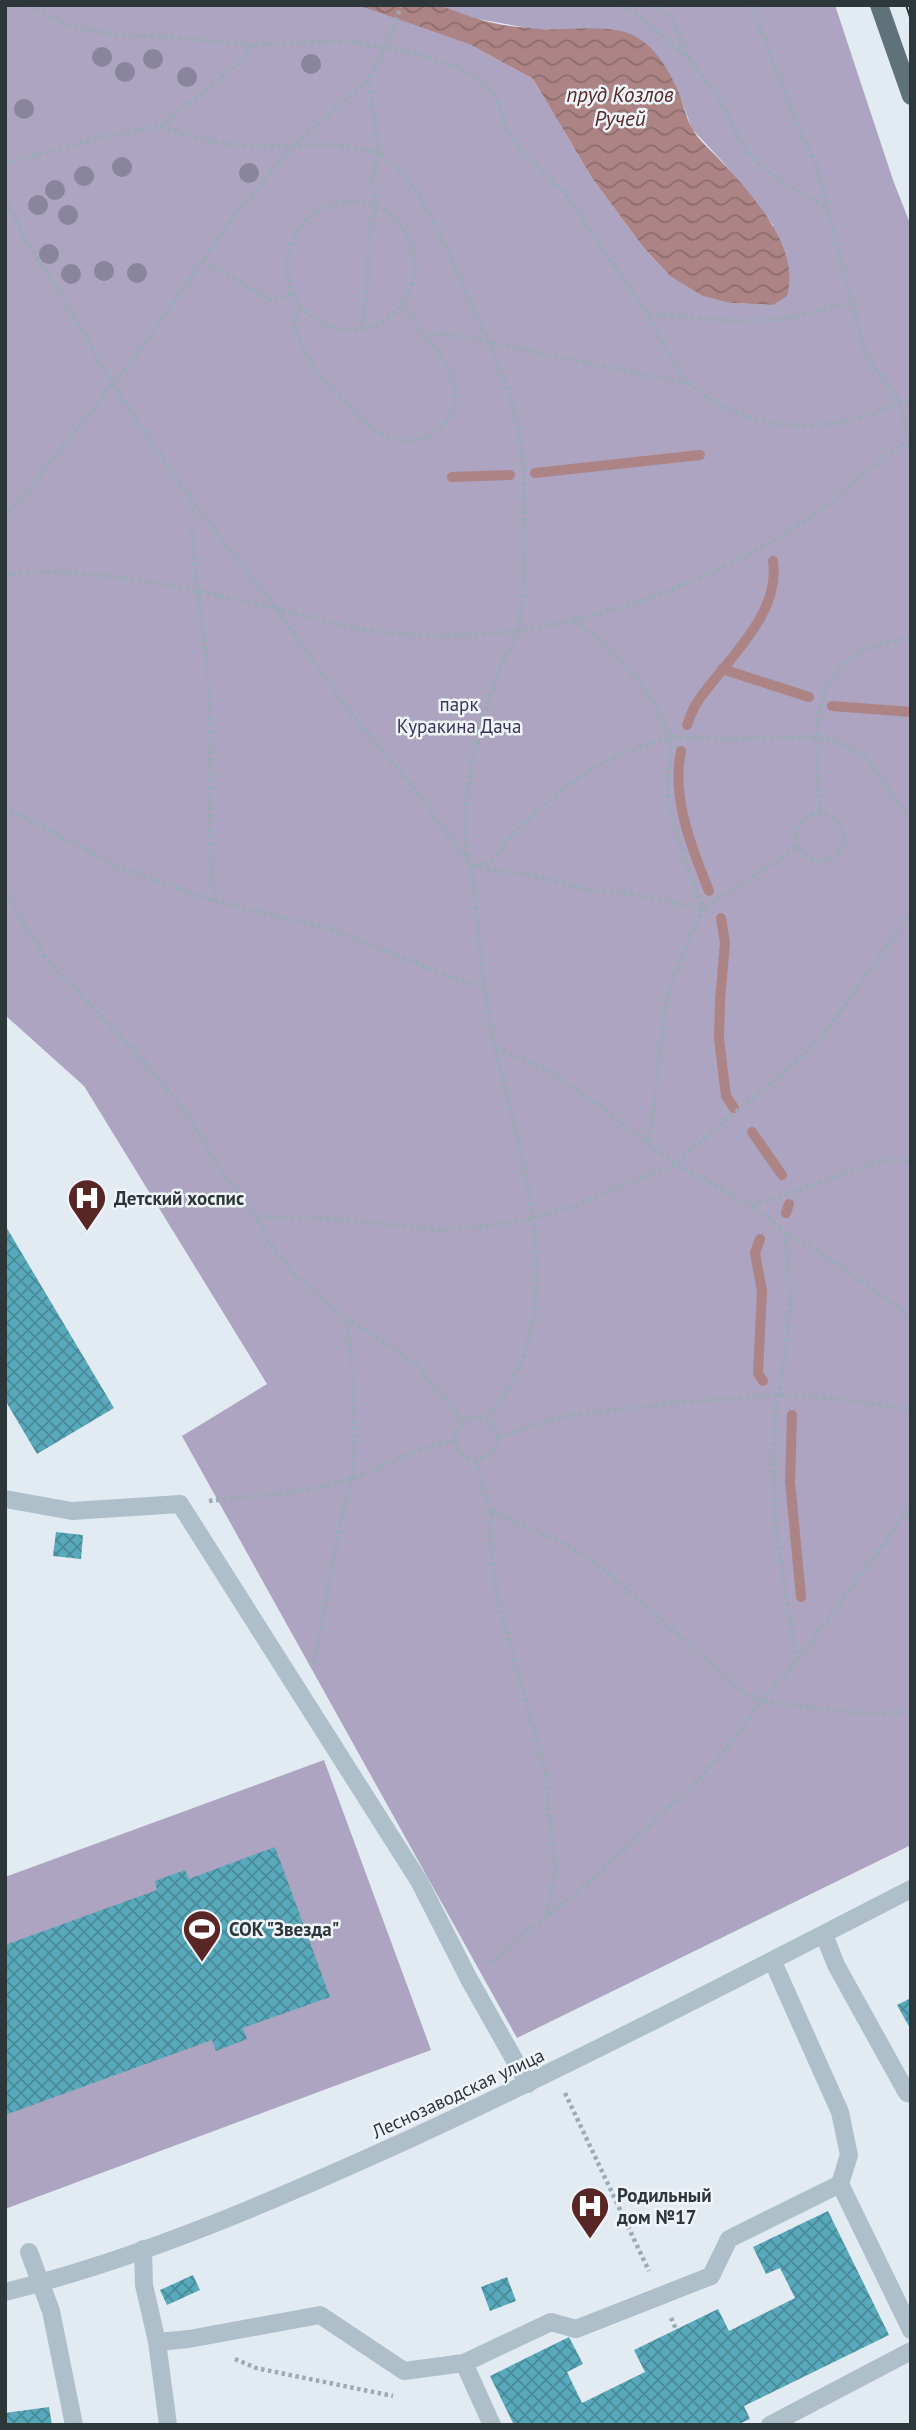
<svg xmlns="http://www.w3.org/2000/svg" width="916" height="2430" font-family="'PT Sans',sans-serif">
  <defs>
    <pattern id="water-waves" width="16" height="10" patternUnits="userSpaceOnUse" patternTransform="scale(1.75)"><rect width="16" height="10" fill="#ad8485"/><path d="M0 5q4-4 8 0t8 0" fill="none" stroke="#8d6d6e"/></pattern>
    <pattern id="building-cross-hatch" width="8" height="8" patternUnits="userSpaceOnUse" patternTransform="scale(1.75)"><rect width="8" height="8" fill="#58a9bb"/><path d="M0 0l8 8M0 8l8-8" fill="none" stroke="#498a99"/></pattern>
  </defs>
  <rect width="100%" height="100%" fill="#e3ebf2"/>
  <path fill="#aca4c0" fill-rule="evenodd" d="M5 5H835L893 180 911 226V1845L517 2038 182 1436 267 1384 84 1086 5 1015ZM478 19 533 29H602L625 33 642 41 677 88 692 129 721 160 773 225V305L730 303 670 276 643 247 592 178 533 79 469 44Z
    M324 1760 431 2050 5 2209V1877Z"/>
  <path fill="url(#water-waves)" d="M358 5C383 5 412 1 437 6 451 8 464 15 478 19 494 24 512 27 530 28 561 32 594 24 625 32 651 40 666 65 677 88 683 101 685 116 692 128 698 140 711 150 720 160 751 194 801 246 787 296L773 305 730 303 703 296 670 276 643 247 592 178 533 79 469 44Z"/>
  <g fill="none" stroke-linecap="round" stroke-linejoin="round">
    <path stroke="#ad8485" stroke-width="10" d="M535 473 700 455
      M452 477 510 475
      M722 669 809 697
      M832 706 911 712
      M687 725C690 717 693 708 698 701 726 660 781 615 773 561
      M681 751C671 797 692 849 709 891
      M721 918 725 943 720 1001 719 1039 726 1096 734 1108
      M752 1132 782 1175
      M786 1213 789 1204
      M760 1239 755 1253 762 1291 758 1373 763 1381
      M792 1415 790 1481 801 1597"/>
  </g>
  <path fill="url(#building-cross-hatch)" d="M5 1225 114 1408 37 1454 5 1400Z
    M56 1532 83 1535 81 1559 53 1556Z
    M275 1847 330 1997 243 2028 247 2039 216 2051 212 2040 5 2115V1945L157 1890 155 1881 185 1870 189 1879Z
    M911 1998V2030L897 2005Z
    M828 2211 889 2335 744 2406 750 2419 737 2425H514L490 2376 569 2337 583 2364 567 2372 582 2403 645 2372 634 2350 718 2309 729 2331 795 2298 780 2268 766 2274 753 2247Z
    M193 2275 200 2290 167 2305 160 2290Z
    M507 2277 516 2301 490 2311 481 2287Z
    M49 2407 52 2425H5V2413Z"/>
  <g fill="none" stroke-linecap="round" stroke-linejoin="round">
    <path stroke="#9aabb5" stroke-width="4.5" stroke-dasharray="3.5 3.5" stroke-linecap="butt" d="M30 5 65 24 113 35 169 37 252 45 349 41 417 54 458 67 484 83 496 98 505 125 522 151 565 193 648 314 676 367 690 384 708 398 732 411 769 423 799 426 838 423 871 415 911 398
      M622 5 635 13 690 60
      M648 5C680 12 676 38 691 61 700 75 712 86 720 100 732 119 739 143 755 160 774 180 803 193 826 207
      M752 5 796 122 816 163 865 353 900 403 911 448
      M161 126C188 137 218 144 248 146 288 149 322 140 364 150 368 151 375 151 379 154 417 174 444 243 461 281 484 333 513 387 521 444 525 476 524 508 524 540 524 569 525 601 518 629 512 649 499 668 493 687 476 733 453 828 473 873 478 932 482 990 495 1047 522 1164 578 1317 486 1418
      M5 164 106 136 161 126 239 63 252 45
      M5 195 24 239 57 288 113 384 191 500 276 608 351 713 417 792 467 860 477 867 544 878 586 890 628 893 703 909 798 847
      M287 266a64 64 0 1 1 128 0a64 64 0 1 1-128 0Z
      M202 260 272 301 292 293
      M301 307 293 324C299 337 304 352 311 363 317 372 325 380 332 388 358 419 397 462 439 429 453 417 457 397 453 380 448 361 434 350 423 335 416 325 410 314 404 303
      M649 314 737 321 784 319 850 303
      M362 329 368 277V243L376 207 372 182 379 153 369 80
      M424 337 445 333 689 384
      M191 500C191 572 208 642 210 714 213 776 206 839 215 901
      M5 519 150 337 224 229 246 201 295 145 369 79 394 27 401 5
      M5 574C97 566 189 588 277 609 305 615 332 624 360 629 512 654 675 605 803 522 841 498 870 463 908 441
      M575 620C608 647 657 693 669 736 674 754 666 777 668 795 673 834 690 872 703 909L675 972 666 1002 649 1144
      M5 807 116 866 215 901 330 929 454 978 483 986
      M820 812C818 759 803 685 859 653 874 644 894 641 911 638
      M796 837a24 24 0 1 1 48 0a24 24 0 1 1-48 0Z
      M478 867 493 859 514 833 543 805 588 771 626 752 670 737 725 739 818 737 837 741 867 758 905 813 911 818
      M5 888 20 919 49 963 133 1049 184 1110 219 1166 256 1217 267 1239 290 1271 346 1319 385 1342 417 1365 462 1420
      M496 1048 546 1069 595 1103 676 1164 752 1206 785 1232 844 1268 894 1304 911 1319
      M752 1206 883 1160 906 1161 911 1164
      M256 1217 338 1219 439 1230 485 1226 532 1219 576 1205 676 1164 719 1125 788 1070 825 1033 911 913
      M785 1233C788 1262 791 1289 789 1318 785 1367 772 1416 773 1466 773 1531 787 1596 797 1661
      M455 1438a21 21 0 1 1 42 0a21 21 0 1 1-42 0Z
      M498 1437 564 1416 672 1403 777 1395 833 1398 911 1409
      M475 1460 491 1511 490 1540 497 1597 547 1777 549 1816 556 1870 546 1917
      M209 1501C257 1495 307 1494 353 1478 388 1466 417 1446 454 1441
      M491 1511 561 1542 595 1562 746 1694 761 1701 865 1714 911 1712
      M314 1664 340 1524 352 1478 355 1438 351 1354 346 1319
      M489 1963 595 1877 700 1778 737 1736 761 1701 797 1661 911 1506
      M565 2093 649 2271
      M671 2318 676 2329
      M235 2359 256 2368 393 2396"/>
    <path stroke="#afbfca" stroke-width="18" d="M5 1499 72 1511 180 1504 419 1881 469 1979 528 2084
      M824 1934 836 1965 907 2093 911 2094
      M773 1962 840 2112 849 2155 840 2184
      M143 2249 144 2285 157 2342 189 2339 320 2315 404 2371 464 2363 551 2322 576 2329 711 2276 729 2239 840 2184 911 2330
      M29 2252 51 2311 74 2425
      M5 2292C147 2257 282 2197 414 2137 582 2059 746 1974 911 1889
      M157 2342 168 2425
      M464 2363 492 2425
      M770 2425 911 2351"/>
    <path stroke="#5f727a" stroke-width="18" d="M879 5 911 96"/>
    <path stroke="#2d3639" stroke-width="2" d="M906 5 911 20"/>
  </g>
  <g fill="#88859c">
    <circle cx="102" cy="57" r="10"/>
    <circle cx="153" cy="59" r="10"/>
    <circle cx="311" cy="64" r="10"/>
    <circle cx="125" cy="72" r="10"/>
    <circle cx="187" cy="77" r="10"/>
    <circle cx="24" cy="109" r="10"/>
    <circle cx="122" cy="167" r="10"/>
    <circle cx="249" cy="173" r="10"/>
    <circle cx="84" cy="176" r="10"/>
    <circle cx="55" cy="190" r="10"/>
    <circle cx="38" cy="205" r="10"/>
    <circle cx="68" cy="215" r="10"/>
    <circle cx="49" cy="254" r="10"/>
    <circle cx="104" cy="271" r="10"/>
    <circle cx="137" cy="273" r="10"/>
    <circle cx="71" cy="274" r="10"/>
  </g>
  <defs>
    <g id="hospital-pin" transform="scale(2.0125)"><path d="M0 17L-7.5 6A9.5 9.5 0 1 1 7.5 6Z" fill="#582625" stroke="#eff5fa"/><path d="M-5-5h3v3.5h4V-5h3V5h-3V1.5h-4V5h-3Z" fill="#fff"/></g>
    <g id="stadium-pin" transform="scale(2.0125)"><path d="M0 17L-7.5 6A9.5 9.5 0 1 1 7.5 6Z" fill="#582625" stroke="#eff5fa"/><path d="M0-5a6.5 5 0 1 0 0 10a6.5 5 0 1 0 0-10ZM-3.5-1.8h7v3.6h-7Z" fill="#fff"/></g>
  </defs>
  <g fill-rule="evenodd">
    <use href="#hospital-pin" x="87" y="1198"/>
    <use href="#stadium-pin" x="202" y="1929"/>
    <use href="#hospital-pin" x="590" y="2206"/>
  </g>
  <g text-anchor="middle" stroke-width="5" stroke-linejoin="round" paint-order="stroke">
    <g font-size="19" fill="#3d3255" stroke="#eff5fa">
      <text x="459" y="711">парк<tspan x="459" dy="22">Куракина Дача</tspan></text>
    </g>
    <g font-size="19" font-weight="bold" fill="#2d3639" stroke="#eff5fa" text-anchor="start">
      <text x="114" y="1205">Детский хоспис</text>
      <text x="229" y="1936">СОК "Звезда"</text>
      <text x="617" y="2202">Родильный<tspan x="617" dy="22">дом №17</tspan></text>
    </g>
    <g font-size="19" fill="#2d3639" stroke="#eff5fa">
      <text transform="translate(458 2093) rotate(-25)" y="7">Леснозаводская улица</text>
    </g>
    <g font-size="21" font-style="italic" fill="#582625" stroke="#eff5fa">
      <text x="620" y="102">пруд Козлов<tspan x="620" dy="24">Ручей</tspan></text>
    </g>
  </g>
  <rect width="916" height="2430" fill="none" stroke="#2d3639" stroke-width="14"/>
</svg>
